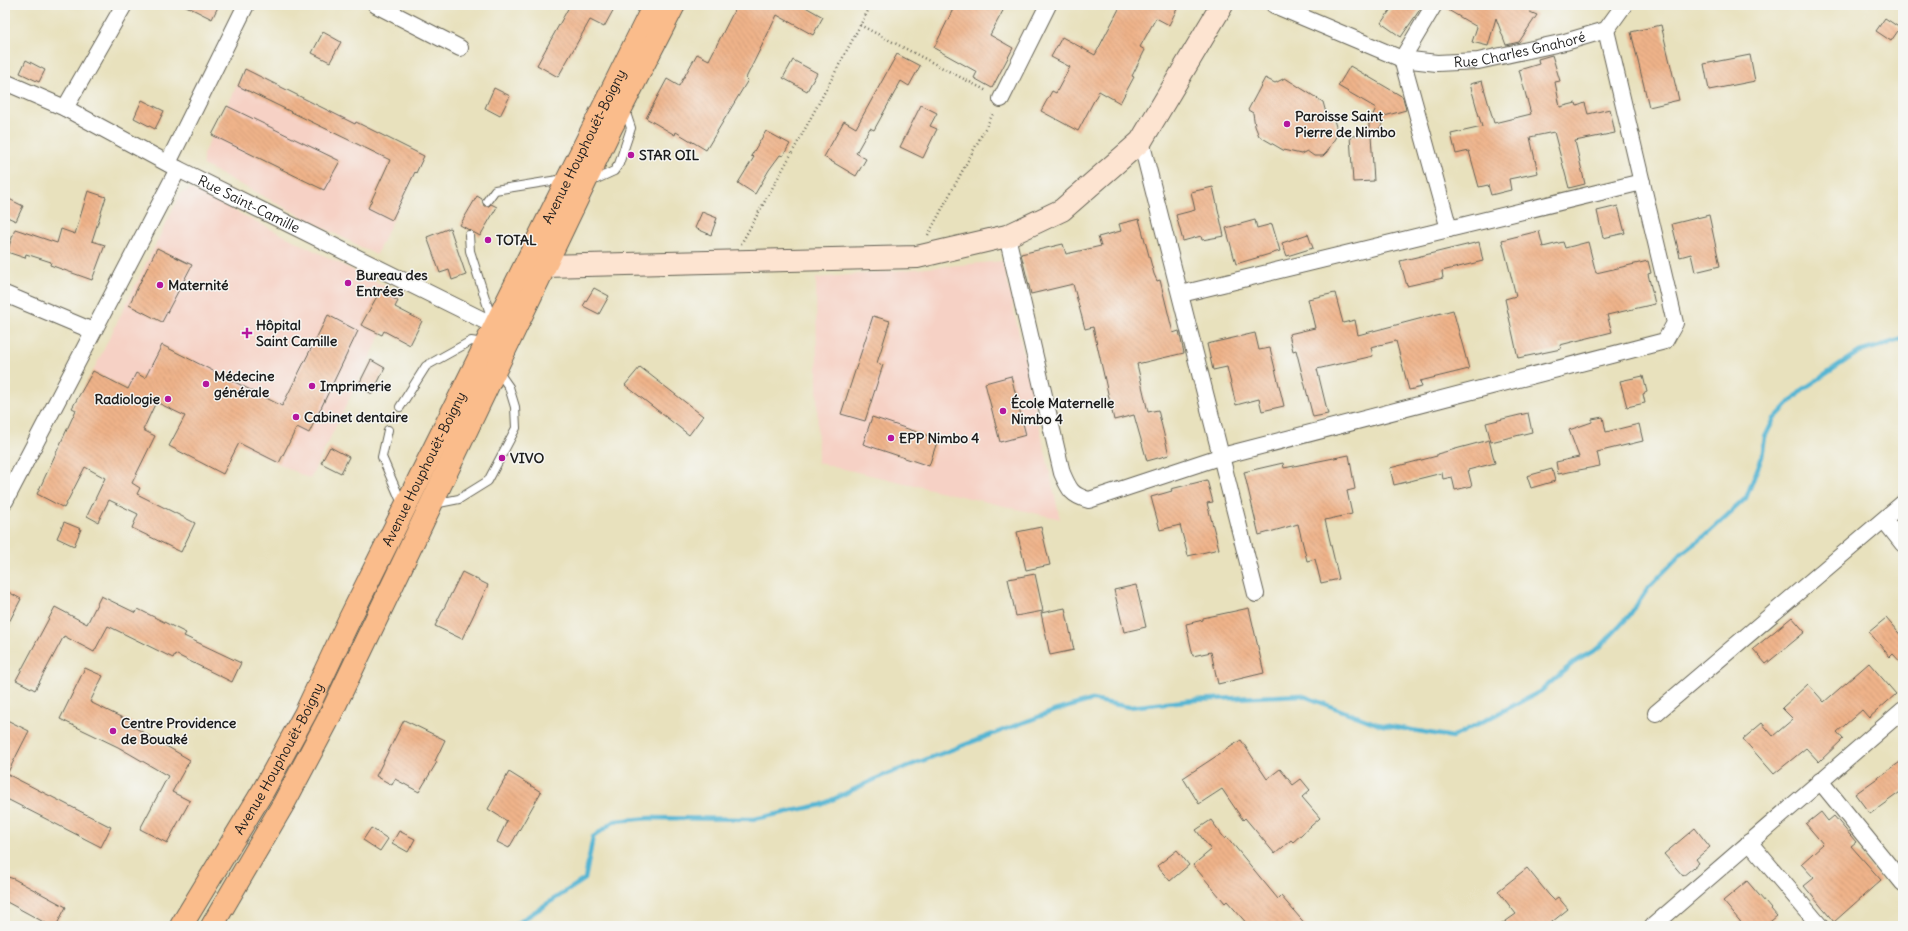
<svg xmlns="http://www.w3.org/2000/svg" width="1908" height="931" font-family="Delius,sans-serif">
  <defs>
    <pattern id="building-back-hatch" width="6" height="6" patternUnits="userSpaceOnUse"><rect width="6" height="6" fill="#efb38a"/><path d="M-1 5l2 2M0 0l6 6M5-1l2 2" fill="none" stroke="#cc9976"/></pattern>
  </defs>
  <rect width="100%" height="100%" fill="#f6f6f2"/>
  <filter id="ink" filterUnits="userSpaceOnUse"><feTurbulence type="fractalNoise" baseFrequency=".025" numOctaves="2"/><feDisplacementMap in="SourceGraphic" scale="8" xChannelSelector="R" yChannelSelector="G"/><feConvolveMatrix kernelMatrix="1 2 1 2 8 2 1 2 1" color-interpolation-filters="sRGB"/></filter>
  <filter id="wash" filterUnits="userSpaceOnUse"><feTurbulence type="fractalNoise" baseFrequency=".012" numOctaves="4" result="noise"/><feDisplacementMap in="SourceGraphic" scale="16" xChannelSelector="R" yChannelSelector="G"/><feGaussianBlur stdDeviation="0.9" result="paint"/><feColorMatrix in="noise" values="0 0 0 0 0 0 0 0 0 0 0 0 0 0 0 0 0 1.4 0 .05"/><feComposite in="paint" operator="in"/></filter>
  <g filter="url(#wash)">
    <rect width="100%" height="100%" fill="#e8e1bd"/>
    <path fill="#f6d1c5" d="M245 69 424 156 376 255 203 165V154Z
      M191 189 401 294 310 479 93 371 181 193Z
      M1003 261 1060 519 818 463 816 278Z"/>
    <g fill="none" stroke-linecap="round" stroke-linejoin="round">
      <path stroke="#55b5d3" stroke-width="4.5" d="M513 926 585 879 593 837 615 821 650 818 754 819 821 805 882 776 1054 711 1092 700 1129 707 1194 700 1301 695 1377 724 1453 737 1541 691 1573 663 1600 647 1629 616 1649 587 1682 553 1707 534 1746 498 1762 457 1765 437 1774 419 1802 390 1859 352 1903 339"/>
    </g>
    <g id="blocks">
      <path fill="url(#building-back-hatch)" d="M184 5H219L212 19Z
        M570 5H616L604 27 590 20 558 77 537 65Z
        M737 5H802L823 17 813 35 777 15 746 78 748 80 706 150 676 132 675 135 646 118 667 79 679 86 697 54 709 60Z
        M955 5H1006L990 35 1013 48 992 88 974 78 977 72 934 48Z
        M1121 5H1179L1169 25 1156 18 1140 47 1145 50 1132 76 1134 77 1120 103 1099 91 1078 131 1041 111 1052 91 1056 93 1070 67 1051 57 1062 37 1095 55Z
        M1394 5H1423L1401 37 1381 23Z
        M1443 5H1534L1530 12 1537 15 1519 42 1506 45 1496 18 1488 46 1472 42 1477 27 1443 7Z
        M1885 18 1900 28 1891 41 1876 31Z
        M1661 25 1679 100 1649 107 1631 32Z
        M323 32 341 42 330 62 312 53Z
        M897 54 920 66 909 86 901 81 874 130 870 128 856 153 866 159 856 176 824 157 844 121 856 128Z
        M1552 55 1560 81 1555 82 1560 107 1576 103 1577 106 1585 103 1588 114 1610 109 1615 133 1575 141 1585 184 1569 188 1554 132 1530 137 1538 173 1509 179 1511 190 1491 195 1488 185 1479 187 1469 151 1456 154 1451 134 1482 127 1470 84 1482 81 1494 123 1531 114 1519 70 1539 64 1538 59Z
        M1750 55 1755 81 1709 90 1704 64Z
        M26 60 45 70 39 82 20 73Z
        M793 60 817 73 807 91 783 78Z
        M1350 66 1403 97 1406 110 1381 117 1382 126 1371 135 1374 181 1353 182 1350 136 1369 135V123L1376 108 1338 86Z
        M245 69 355 124 356 122 424 156 416 173 415 172 392 220 368 208 390 160 238 86Z
        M1265 78 1275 83 1285 78 1323 102 1326 113 1333 117 1338 133 1327 152 1323 156H1314L1307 151 1301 154 1283 150 1259 136 1255 126 1253 113 1248 110Z
        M494 88 510 96 500 116 485 108Z
        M142 100 164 111 155 129 134 118Z
        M921 105 937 113 930 126 937 129 923 158 900 147Z
        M227 106 340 161 324 190 212 135Z
        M766 131 790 144 783 156 780 155 769 170 755 194 738 183 754 157 751 156Z
        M1213 187 1224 236 1202 240 1201 236 1183 241 1176 215 1195 210 1191 192Z
        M88 191 106 197 92 241 105 245 92 280 50 265 51 262 26 254 25 258 7 252 15 229 57 243 61 229 75 234Z
        M477 196 482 199 484 206H489L491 204 497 207 480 236 460 225Z
        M5 197 23 206 16 221 5 216Z
        M1618 206 1625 233 1603 238 1597 211Z
        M702 212 717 218 711 235 695 228Z
        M1709 215 1720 266 1695 272 1691 254 1680 257 1672 224Z
        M1139 219 1154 274 1157 281 1160 280 1173 333 1179 331 1184 353 1137 364 1148 412 1158 410 1169 455 1147 461 1134 415 1114 420 1093 327 1085 329 1073 284 1031 294 1021 254 1063 244 1066 254 1101 246 1098 237 1121 231 1119 224Z
        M1255 220 1257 228 1272 224 1280 251 1236 264 1226 228Z
        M450 228 466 275 452 280 449 270 440 273 427 237Z
        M1539 231 1543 247 1563 242 1565 248 1588 242 1596 273 1648 261 1651 273 1648 274 1655 304 1607 315 1612 332 1560 345 1561 349 1518 358 1505 299 1516 296 1502 240Z
        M1308 234 1313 248 1287 256 1282 243Z
        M1479 242 1483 261 1442 271 1443 278 1407 286 1400 261Z
        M157 248 192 265 162 322 129 305Z
        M594 288 609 296 599 314 583 306Z
        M380 291 398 301 395 307 422 321 410 345 384 331 382 335 361 325Z
        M1335 293 1343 323 1355 320 1358 335 1453 310 1469 369 1420 381 1422 387 1409 390 1396 341 1371 347 1373 356 1317 369 1328 414 1313 417 1296 350 1293 351 1289 334 1315 328 1308 299Z
        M328 315 358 331 309 433 297 427 279 463 239 443 223 474 169 446 185 416 156 402 143 430 155 436 132 483 140 488 137 494 195 523 181 552 132 528 138 514 109 500 98 522 87 516 105 478 85 467 64 508 37 494 76 410 72 408 93 371 128 389 136 373 145 378 162 345 282 406Z
        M873 316 890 321 877 363 883 365 865 421 841 414Z
        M1255 333 1259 350 1270 348 1284 406 1262 411 1259 399 1236 405 1227 367 1213 370 1207 344Z
        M371 360 385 368 372 394 358 386Z
        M640 367 703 416 689 435 625 385Z
        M1011 376 1026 435 1000 442 985 383Z
        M1643 376 1647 392 1643 394 1645 403 1627 407 1620 381Z
        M1528 413 1532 432 1491 442 1486 423Z
        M872 417 938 439 929 466 863 444Z
        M1603 417 1606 432 1639 424 1643 441 1597 452 1600 466 1558 474 1556 462 1579 457 1569 430 1592 422V419Z
        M1489 440 1495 463 1468 470 1472 486 1455 490 1452 477 1443 479 1442 473 1394 485 1390 468 1437 456V454Z
        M330 447 349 457 341 473 321 463Z
        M1349 455 1355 489 1347 491 1352 514 1325 520 1339 579 1321 583 1315 559 1307 561 1298 524 1259 535 1244 472 1283 463 1284 468Z
        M1552 469 1555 481 1531 488 1527 476Z
        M1207 480 1213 502 1207 503 1219 549 1188 556 1180 525 1160 530 1151 497 1172 491 1171 489Z
        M64 522 81 529 74 546 57 538Z
        M1041 527 1050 565 1026 570 1017 532Z
        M462 572 488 585 462 639 435 626Z
        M1035 574 1043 611 1016 616 1008 579Z
        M1136 585 1146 627 1124 632 1114 590Z
        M5 590 21 599 5 630Z
        M101 596 136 613 138 609 186 633 184 636 241 663 232 682 175 654 173 658 108 626 94 652 64 636 35 690 16 680 55 607 87 624Z
        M1065 608 1074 650 1050 655 1041 613Z
        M1249 608 1264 673 1218 684 1211 652 1193 656 1186 624 1203 620V618Z
        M1792 617 1805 632 1766 664 1753 649Z
        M1886 618 1903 638V665L1893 654 1890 657 1869 632Z
        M1869 663 1896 694 1869 718 1862 710 1837 732 1843 739 1819 762 1806 748 1774 774 1743 739 1762 723 1773 736 1793 719 1782 708 1808 684 1824 702Z
        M85 668 103 676 90 702 135 724 134 727 190 760 172 792 190 801 167 843 140 829 168 776 118 747 60 719Z
        M5 719 29 731 7 774 111 827 101 847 5 798Z
        M404 720 445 740 435 761 437 762 419 792 395 779 392 785 376 776Z
        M1241 740 1267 779 1280 769 1293 785 1301 779 1310 790 1302 797 1320 818 1293 842 1291 840 1275 854 1245 818 1243 820 1222 789 1199 804 1183 778Z
        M1903 760V790L1870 814 1855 794Z
        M509 772 541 792 509 848 497 842 507 821 488 809Z
        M1821 812 1828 821 1834 816 1856 842 1851 846 1881 880 1834 922 1804 886 1814 878 1801 864 1823 844 1806 824Z
        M1211 820 1225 839 1227 837 1278 899 1281 896 1307 926H1249L1227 901 1225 903 1193 865 1211 850 1196 830Z
        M371 828 388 839 380 851 363 840Z
        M1695 828 1710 847 1696 859 1699 863 1683 876 1664 854Z
        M399 831 415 839 408 852 392 843Z
        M1177 850 1189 865 1170 881 1157 866Z
        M1527 868 1549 895 1554 900 1558 897 1568 909 1547 926H1499L1516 914 1498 891Z
        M5 876 14 879 66 907 56 926H51L5 901Z
        M1747 881 1777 916 1765 926H1744L1723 901Z"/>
    </g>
  </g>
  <g filter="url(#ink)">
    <use href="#blocks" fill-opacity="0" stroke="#636154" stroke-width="1"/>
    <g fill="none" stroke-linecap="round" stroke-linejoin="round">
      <g stroke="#636154" stroke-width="10">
        <path id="lane" d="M590 182 614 171 619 164 631 128 625 110
          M487 201 495 190 564 179
          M469 235 470 251 493 323
          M400 407 426 366 471 341 484 343
          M388 430 382 457 403 506
          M434 504 459 499 488 481 516 428 515 407 509 387 497 370"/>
      </g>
      <g stroke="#636154" stroke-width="18">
        <g id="street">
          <path d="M376 5 460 48"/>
          <path id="s1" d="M1274 5 1402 59 1437 63 1478 61 1565 42 1606 30 1624 5"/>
          <path d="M1434 5 1402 59 1449 229"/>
          <path id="s2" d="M5 82 65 108 178 169 493 325"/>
          <path d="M1001 99 1048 5"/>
          <path d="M65 108 124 5"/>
          <path d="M1141 141 1256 594"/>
          <path d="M168 163 246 5"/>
          <path d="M1007 236 1062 473C1069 489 1071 495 1089 500L1222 456 1665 341 1675 323 1606 30"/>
          <path d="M5 294 93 331"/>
          <path d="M1181 294 1642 182"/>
          <path d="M5 501 178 169"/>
          <path d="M1884 520 1903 544"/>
          <path d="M1656 713 1903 503"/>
          <path d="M1820 781 1903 883"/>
          <path d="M1749 842 1820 926"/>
          <path d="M1653 926 1903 710"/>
        </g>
      </g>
      <g stroke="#636154" stroke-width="24">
        <path id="secondary" d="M528 263 545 266 917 257 1007 236 1062 210 1141 141 1222 5"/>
      </g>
      <g stroke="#636154" stroke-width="24">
        <g id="highway">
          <path id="s3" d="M181 926 263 791 305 714 350 618 654 5"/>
          <path d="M212 926 284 803 327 722 611 128 674 5"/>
        </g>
      </g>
      <path stroke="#636154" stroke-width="2.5" stroke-dasharray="1 3" stroke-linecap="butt" d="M860 25 987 91
        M928 235 994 112
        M741 244 798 142 871 5"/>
      <use href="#lane" stroke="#fff" stroke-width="8"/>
      <use href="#street" stroke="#fff" stroke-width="16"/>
      <use href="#secondary" stroke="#fde4d1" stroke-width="22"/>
      <use href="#highway" stroke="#fabc8b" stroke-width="22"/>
    </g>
  </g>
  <g fill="#b5179e" stroke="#f6f6f2" stroke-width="1.5">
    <circle cx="1287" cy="124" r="4"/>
    <circle cx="631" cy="155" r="4"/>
    <circle cx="488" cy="240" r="4"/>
    <circle cx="348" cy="283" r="4"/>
    <circle cx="160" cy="285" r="4"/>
    <path d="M245 327h4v4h4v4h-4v4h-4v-4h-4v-4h4z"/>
    <circle cx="206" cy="384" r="4"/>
    <circle cx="312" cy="386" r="4"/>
    <circle cx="168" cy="399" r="4"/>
    <circle cx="1003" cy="411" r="4"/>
    <circle cx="296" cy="417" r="4"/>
    <circle cx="891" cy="438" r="4"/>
    <circle cx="502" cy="458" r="4"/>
    <circle cx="113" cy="731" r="4"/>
  </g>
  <g text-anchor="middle" stroke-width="3" stroke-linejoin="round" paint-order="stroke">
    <g font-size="14" fill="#1c1c1c" stroke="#f6f6f2">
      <text dy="5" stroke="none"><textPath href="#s1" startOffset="258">Rue Charles Gnahoré</textPath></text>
      <text dy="5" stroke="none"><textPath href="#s3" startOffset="878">Avenue Houphouët-Boigny</textPath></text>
      <text dy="5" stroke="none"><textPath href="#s2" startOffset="273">Rue Saint-Camille</textPath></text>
      <text dy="5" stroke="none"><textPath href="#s3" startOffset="518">Avenue Houphouët-Boigny</textPath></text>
      <text dy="5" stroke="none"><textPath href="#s3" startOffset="194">Avenue Houphouët-Boigny</textPath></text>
    </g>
    <g font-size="14" font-weight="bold" fill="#1c1c1c" stroke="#f6f6f2" text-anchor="start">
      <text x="1295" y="121">Paroisse Saint<tspan x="1295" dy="16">Pierre de Nimbo</tspan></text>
      <text x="639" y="160">STAR OIL</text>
      <text x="496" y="245">TOTAL</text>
      <text x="356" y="280">Bureau des<tspan x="356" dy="16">Entrées</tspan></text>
      <text x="168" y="290">Maternité</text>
      <text x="256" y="330">Hôpital<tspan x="256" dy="16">Saint Camille</tspan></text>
      <text x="214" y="381">Médecine<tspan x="214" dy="16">générale</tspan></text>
      <text x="320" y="391">Imprimerie</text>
      <text x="160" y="404" text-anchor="end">Radiologie</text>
      <text x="1011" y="408">École Maternelle<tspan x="1011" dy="16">Nimbo 4</tspan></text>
      <text x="304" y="422">Cabinet dentaire</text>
      <text x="899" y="443">EPP Nimbo 4</text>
      <text x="510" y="463">VIVO</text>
      <text x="121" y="728">Centre Providence<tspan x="121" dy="16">de Bouaké</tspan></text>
    </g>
  </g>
  <rect width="1908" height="931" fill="none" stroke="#f6f6f2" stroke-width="20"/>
</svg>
